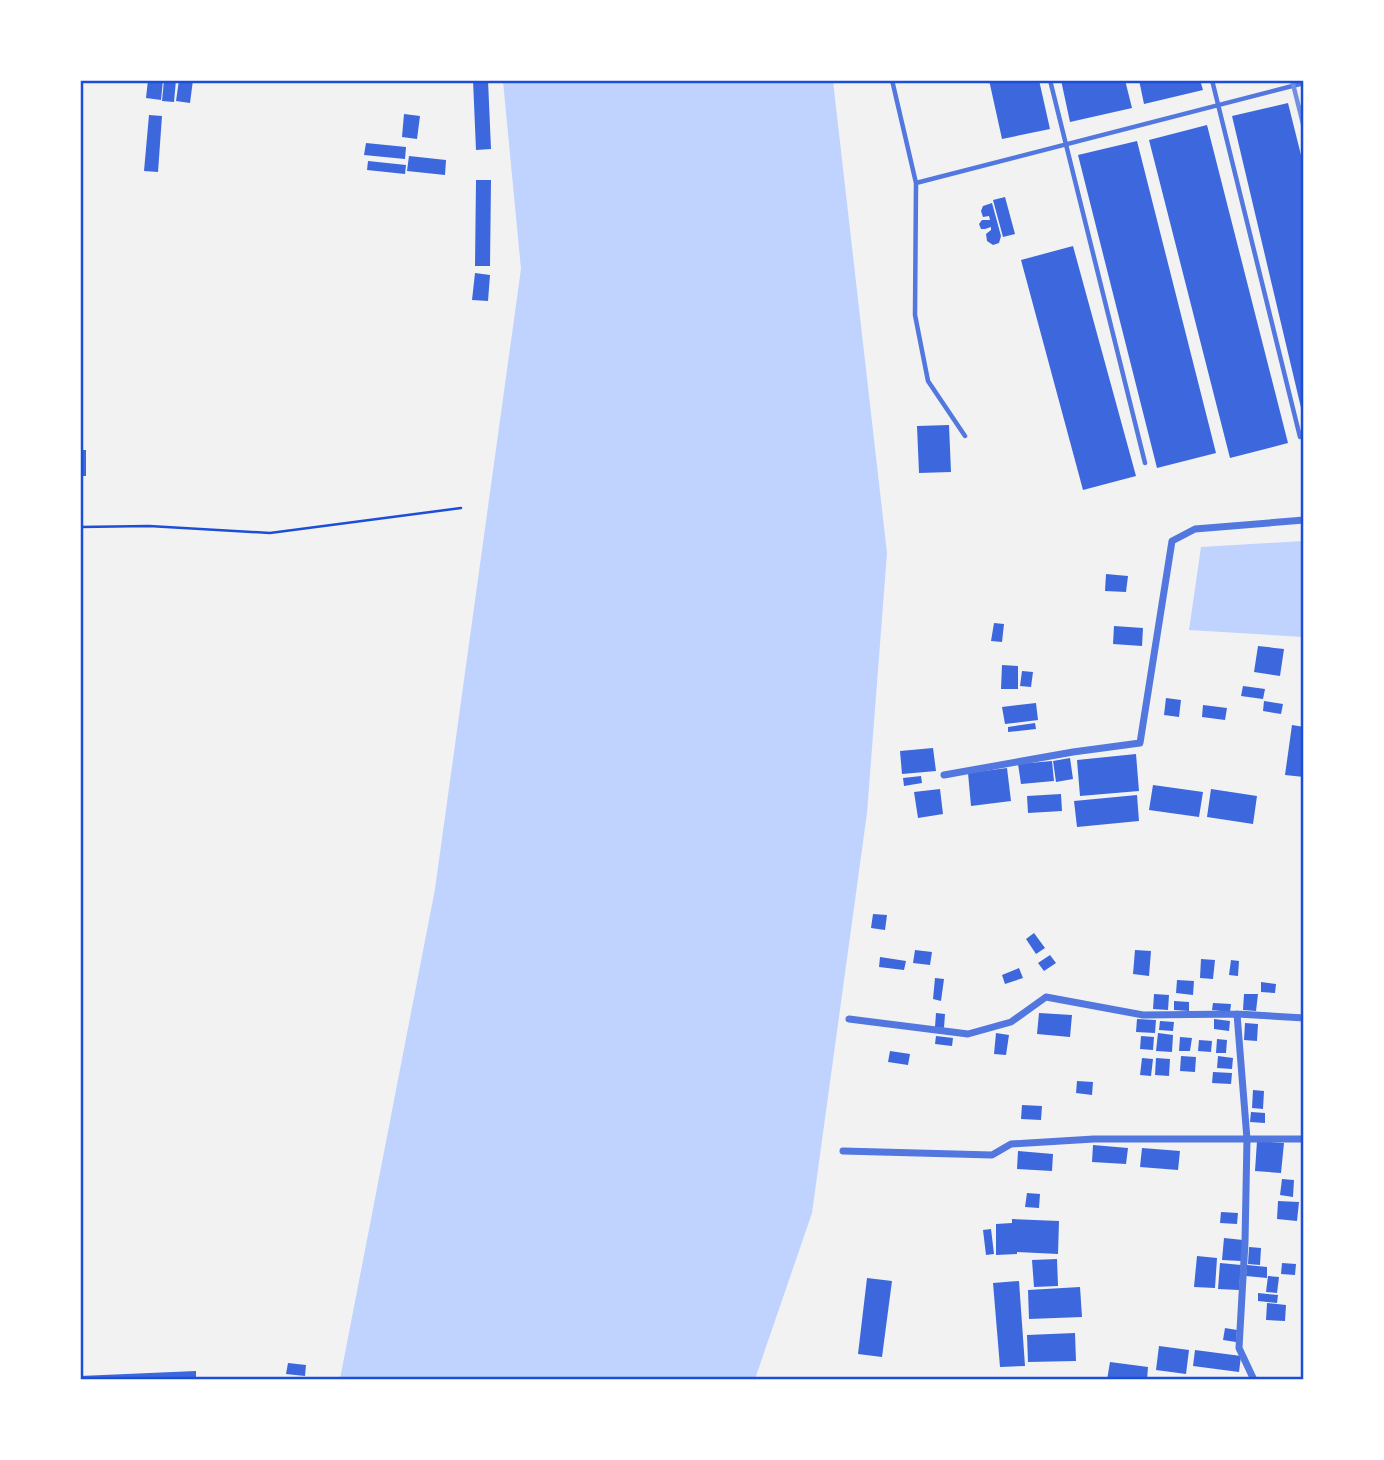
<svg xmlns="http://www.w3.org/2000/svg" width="1384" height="1460" font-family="'Sofia Sans Condensed',sans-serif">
  <rect width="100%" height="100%" fill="#f2f2f2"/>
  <path fill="#bfd3fe" d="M503 81H833L887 553 867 813 812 1213 755 1379H340L435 889 521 269Z
    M1303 541V637L1189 630 1201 547Z"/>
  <path fill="#3d67dc" d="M148 80H163L161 100 146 98Z
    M164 80H176L174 102 162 101Z
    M179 80H193L190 103 176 101Z
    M473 80H488L491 149 476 150Z
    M989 80H1039L1050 129 1002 139Z
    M1061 80H1125L1132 108 1070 122Z
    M1139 80H1200L1203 90 1144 104Z
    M1288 103 1304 167 1302 412 1232 116Z
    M404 114 420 116 417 139 402 137Z
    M149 115 162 116 158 172 144 171Z
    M1207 125 1288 443 1230 458 1149 140Z
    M1137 141 1216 453 1157 468 1078 155Z
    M366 143 406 147 405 159 364 155Z
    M409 156 446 160 445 175 407 171Z
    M368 161 406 165 405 174 367 170Z
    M476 180H491L490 266H475Z
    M1005 197 1015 234 1003 237 993 200Z
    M992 203 1001 236 999 243 993 245 987 241 986 234 991 230V227L985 229H981L979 224 982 220H990L989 216 983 217 981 211 983 206Z
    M1073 246 1136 476 1083 490 1021 260Z
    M475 273 490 275 488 301 472 300Z
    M949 425 951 472 919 473 917 426Z
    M80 450H86V476H80Z
    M1106 574 1128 576 1126 592 1105 591Z
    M994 623 1004 624 1002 642 991 641Z
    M1114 626 1143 628 1142 646 1113 644Z
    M1258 646 1284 649 1280 676 1254 672Z
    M1002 665 1018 666V689H1001Z
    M1022 671 1033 672 1031 687 1020 686Z
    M1243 686 1265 689 1263 699 1241 696Z
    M1166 698 1181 700 1179 717 1164 715Z
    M1264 701 1283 704 1281 714 1263 711Z
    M1036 703 1038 720 1005 724 1002 707Z
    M1203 705 1227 708 1225 720 1202 717Z
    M1035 723 1036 729 1008 732V727Z
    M1292 725 1304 727V777L1285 775Z
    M933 748 936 771 902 774 900 751Z
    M1136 754 1139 791 1080 796 1077 760Z
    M1070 758 1073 779 1056 782 1053 761Z
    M1052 761 1054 781 1021 784 1018 764Z
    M1007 768 1011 801 971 806 968 773Z
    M921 776 922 783 904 786 903 778Z
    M1153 785 1203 792 1199 817 1149 810Z
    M940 789 943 814 918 818 914 792Z
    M1211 789 1257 796 1253 824 1207 817Z
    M1061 794 1062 811 1028 813 1027 796Z
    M1137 795 1139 821 1077 827 1074 801Z
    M873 914 887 915 885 930 871 928Z
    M1034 933 1045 948 1036 954 1026 939Z
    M915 950 932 952 930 965 913 963Z
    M1135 950 1151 951 1149 976 1133 974Z
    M1050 955 1056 963 1044 971 1038 963Z
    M880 957 906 961 904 970 879 967Z
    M1201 959 1215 960 1213 979 1200 978Z
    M1231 960 1239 961 1238 976 1229 975Z
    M1019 968 1023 978 1005 984 1002 975Z
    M935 978 944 979 941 1001 933 999Z
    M1177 980 1194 981 1193 995 1176 993Z
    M1261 982 1276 984 1275 993 1261 992Z
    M1154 994 1169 995 1168 1010 1153 1009Z
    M1244 994H1258L1256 1011 1243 1010Z
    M1174 1001 1189 1002V1011L1174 1010Z
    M1213 1003 1231 1004 1230 1012 1212 1010Z
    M936 1013 945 1014 944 1028 935 1027Z
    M1039 1013 1072 1015 1070 1037 1037 1034Z
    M1137 1019 1156 1020 1155 1033 1136 1032Z
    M1214 1019 1230 1021 1229 1031 1214 1029Z
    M1160 1021 1174 1022 1173 1031 1159 1030Z
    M1245 1023 1258 1024 1257 1041 1244 1040Z
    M996 1033 1009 1035 1006 1055 994 1054Z
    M1158 1033 1173 1035 1172 1052 1156 1051Z
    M936 1036 953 1038 952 1046 935 1044Z
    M1141 1036 1154 1037 1153 1050 1140 1049Z
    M1180 1037 1192 1038 1190 1051H1179Z
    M1217 1039 1227 1040 1226 1053H1216Z
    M1199 1040 1212 1041 1211 1052 1198 1051Z
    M890 1051 910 1054 908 1065 888 1062Z
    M1181 1056 1196 1057 1195 1072 1180 1071Z
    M1218 1056 1233 1058 1232 1069 1217 1068Z
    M1142 1058 1153 1059 1151 1076 1140 1075Z
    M1156 1058 1170 1059 1169 1076 1155 1075Z
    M1213 1072 1232 1073 1231 1084 1212 1083Z
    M1077 1081 1093 1082 1092 1095 1076 1093Z
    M1253 1090 1264 1091 1263 1109 1252 1108Z
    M1022 1105 1042 1106 1041 1120 1021 1119Z
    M1251 1112 1265 1113V1123L1250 1122Z
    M1257 1141 1284 1143 1281 1173 1255 1171Z
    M1093 1145 1128 1148 1126 1164 1092 1162Z
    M1142 1148 1180 1151 1178 1170 1140 1167Z
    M1018 1151 1053 1154 1052 1171 1017 1169Z
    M1282 1179 1294 1180 1293 1197 1280 1195Z
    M1027 1193 1040 1194 1039 1208 1025 1207Z
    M1278 1201 1299 1202 1297 1221 1277 1219Z
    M1221 1212 1238 1213 1237 1224 1220 1223Z
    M1012 1219 1059 1221 1058 1254 1017 1252V1254L996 1255V1224L1012 1223Z
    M991 1229 994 1254 986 1255 983 1230Z
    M1224 1238 1243 1240 1241 1261 1222 1260Z
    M1249 1247 1261 1248 1260 1265 1248 1264Z
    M1197 1256 1217 1258 1215 1288 1194 1287Z
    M1057 1259 1058 1286 1034 1287 1032 1260Z
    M1220 1263 1241 1265 1239 1290 1218 1289Z
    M1282 1263 1296 1264 1295 1275 1281 1274Z
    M1247 1265 1267 1267V1278L1246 1276Z
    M1268 1276 1279 1277 1277 1293 1266 1292Z
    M867 1278 892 1281 882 1357 858 1354Z
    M1019 1281 1025 1366 1000 1367 993 1283Z
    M1080 1287 1082 1317 1029 1319 1028 1290Z
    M1258 1293 1278 1295 1277 1303 1258 1301Z
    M1267 1303 1286 1305 1285 1321 1266 1320Z
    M1225 1328 1237 1330 1236 1342 1223 1340Z
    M1075 1333 1076 1361 1028 1362 1027 1335Z
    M1159 1346 1189 1350 1186 1374 1156 1370Z
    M1195 1350 1241 1356 1239 1372 1193 1366Z
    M1110 1362 1148 1367 1147 1380H1107Z
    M288 1363 306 1365 305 1376 286 1374Z
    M196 1371V1380H80V1376Z"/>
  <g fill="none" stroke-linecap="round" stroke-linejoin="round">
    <path stroke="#1d4ed8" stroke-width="2.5" d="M80 527 149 526 270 533 461 508"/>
    <path stroke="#5277de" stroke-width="4.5" d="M892 80 916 183 915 315 928 381 965 436
      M1050 80 1145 463
      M1212 80 1300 437
      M916 183 1304 83"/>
    <path stroke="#5277de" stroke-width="7" d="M944 775 1073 752 1140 743 1172 541 1195 529 1304 520
      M1237 1014 1247 1139 1245 1242 1239 1348 1254 1380
      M849 1019 968 1034 1011 1022 1046 997 1143 1015 1237 1014 1304 1018
      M843 1151 992 1155 1011 1144 1094 1139H1304"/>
    <path stroke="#7290e2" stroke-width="4.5" d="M1292 80 1304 128"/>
  </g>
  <rect width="1384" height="1460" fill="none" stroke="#ffffff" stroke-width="164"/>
  <rect x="82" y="82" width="1220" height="1296" fill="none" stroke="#1d4ed8" stroke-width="2.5"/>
</svg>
